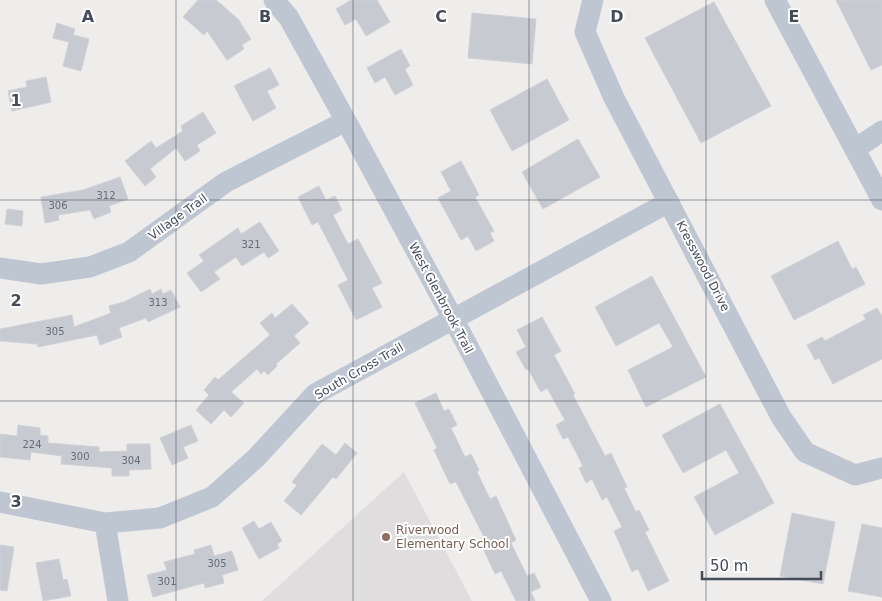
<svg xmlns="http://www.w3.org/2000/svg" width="882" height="601" font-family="'DejaVu Sans',sans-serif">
  <rect width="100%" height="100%" fill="#efecec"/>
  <path fill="#e0ddde" d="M404 472 472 601H262Z"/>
  <path fill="#c8cad2" stroke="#d0d1d8" d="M198 0H216L238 19 251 39 242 45 244 49 227 60 207 31 204 35 183 17Z
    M351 0H377L390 22 366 36 356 19 345 25 336 9Z
    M836 0H882V65L871 70Z
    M714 2 771 106 701 143 645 38Z
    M472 13 536 19 532 64 468 58Z
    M57 23 75 29 73 35 89 39 81 71 63 66 69 42 53 38Z
    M401 49 410 66 405 69 413 85 395 95 385 77 375 83 367 68Z
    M270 68 279 85 267 91 276 108 253 121 234 86Z
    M46 77 51 102 12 111 8 91 27 87 26 81Z
    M547 79 569 120 512 151 490 110Z
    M203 112 216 133 197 145 200 151 185 161 176 148 150 169 156 177 145 186 125 161 151 141 156 148 183 131 181 126Z
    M578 139 600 177 543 209 522 172Z
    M461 161 479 195 475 197 494 231 490 233 494 241 476 251 468 236 461 240 438 198 451 191 441 172Z
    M120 177 128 199 109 206 111 212 94 219 90 210 58 215 59 220 45 223 41 197 83 190Z
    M319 186 326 200 335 196 342 210 333 215 348 244 358 239 382 283 372 288 382 307 356 320 338 285 348 280 318 222 312 225 298 197Z
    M7 209 23 211 22 226 5 224Z
    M260 222 279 251 268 258 264 252 242 266 236 257 214 272 220 279 201 292 187 273 204 261 199 255 238 228 241 234Z
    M838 241 852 269 856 267 865 284 794 320 771 276Z
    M652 276 706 377 646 407 628 370 673 347 659 323 616 346 595 307Z
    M150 289 152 294 161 289 163 294 171 290 180 307 148 322 146 318 119 328 122 337 100 345 97 335 38 347 37 344 0 341V329L72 315 74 327 111 313 109 306 124 302Z
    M292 304 309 323 294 336 300 343 276 364 277 366 268 375 264 371 261 374 257 369 231 392 244 403 231 417 224 410 211 424 196 410 209 395 204 390 215 377 218 380 270 335 260 323 272 313 275 318Z
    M877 308 882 316V359L833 384 819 358 815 360 807 345 822 337 825 341 866 319 863 315Z
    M542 317 561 351 554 355 575 394 573 395 605 456 611 453 627 487 624 488 636 512 639 510 649 530 645 532 669 581 648 591 638 569 632 572 614 531 622 527 607 497 602 500 592 479 586 483 579 468 583 466 568 437 563 439 556 425 565 420 547 388 541 392 528 369 526 370 516 352 526 347 517 330Z
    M436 393 444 411 449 409 457 425 451 428 465 457 471 454 479 470 477 472 490 499 496 496 516 540 511 543 527 576 534 573 541 587 531 592 535 601H516L501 571 495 574 480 542 485 539 456 482 450 484 434 450 437 448 415 403Z
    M720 404 774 503 715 535 694 497 739 473 726 450 683 473 662 435Z
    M18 425 40 428V435L48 436V443L99 447V452L127 451V444H150L151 469 129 470V476H112V468L61 464 62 456 31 452 30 460 0 457V434L17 436Z
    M191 425 198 441 183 447 188 458 172 465 160 438Z
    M345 443 357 453 336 479 333 477 301 515 284 501 297 485 292 482 322 444 336 455Z
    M792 513 835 522 823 584 780 576Z
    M254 521 259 529 271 522 282 541 277 544 279 548 259 559 242 528Z
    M862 524 882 528V597L848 591Z
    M0 545 14 547 7 591 0 590Z
    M211 545 214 556 232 551 238 570 222 575 224 583 205 588 204 583 153 597 147 575 167 570 164 562 195 554 194 550Z
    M59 559 63 580 67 579 71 596 43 601 36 563Z"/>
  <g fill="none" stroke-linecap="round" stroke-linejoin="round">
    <path stroke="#bec6d2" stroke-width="21" d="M274 0 289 18 346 121 465 341 601 601
      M593 0 585 32 614 98 781 417 805 452 855 475 882 468
      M775 0 882 200
      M855 149 882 131
      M0 268 41 274 90 267 129 252 226 182 346 121
      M0 502 105 523 160 518 212 497 256 458 315 394 669 202
      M105 523 118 601"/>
  </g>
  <path fill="none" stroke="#444c5a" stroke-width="1" stroke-opacity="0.55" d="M176 0V601M353 0V601M529 0V601M706 0V601M0 200H882M0 401H882"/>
  <circle fill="#8d6e63" stroke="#fff" stroke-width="2" cx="386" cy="537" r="5"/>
  <g text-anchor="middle" stroke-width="4" stroke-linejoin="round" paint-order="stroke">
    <g font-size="10" fill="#656c78">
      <text x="106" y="199">312</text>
      <text x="58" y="209">306</text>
      <text x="251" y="248">321</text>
      <text x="158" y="306">313</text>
      <text x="55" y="335">305</text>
      <text x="32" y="448">224</text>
      <text x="80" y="460">300</text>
      <text x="131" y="464">304</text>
      <text x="217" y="567">305</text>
      <text x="167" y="585">301</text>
    </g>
    <g font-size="12" fill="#444c5a" stroke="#fff">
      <text transform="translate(178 217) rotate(-36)" y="4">Village Trail</text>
      <text transform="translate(703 266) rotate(62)" y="4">Kresswood Drive</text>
      <text transform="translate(441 298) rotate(62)" y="4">West Glenbrook Trail</text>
      <text transform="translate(359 371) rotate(-30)" y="4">South Cross Trail</text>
    </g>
    <g font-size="12" fill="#785e54" stroke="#fff" text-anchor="start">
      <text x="396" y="534">Riverwood<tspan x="396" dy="14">Elementary School</tspan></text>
    </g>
  </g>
  <g font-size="16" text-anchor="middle" font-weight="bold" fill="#444c5a" stroke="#fff" stroke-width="4" stroke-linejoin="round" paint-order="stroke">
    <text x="88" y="22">A</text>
    <text x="265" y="22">B</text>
    <text x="441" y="22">C</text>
    <text x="617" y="22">D</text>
    <text x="794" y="22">E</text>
    <text x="16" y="106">1</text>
    <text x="16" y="306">2</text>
    <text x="16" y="507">3</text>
  </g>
  <path d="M702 571v8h119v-8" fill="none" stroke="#444c5a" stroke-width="2.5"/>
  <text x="710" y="571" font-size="15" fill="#444c5a" stroke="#ffffff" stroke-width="4" paint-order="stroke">50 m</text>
</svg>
